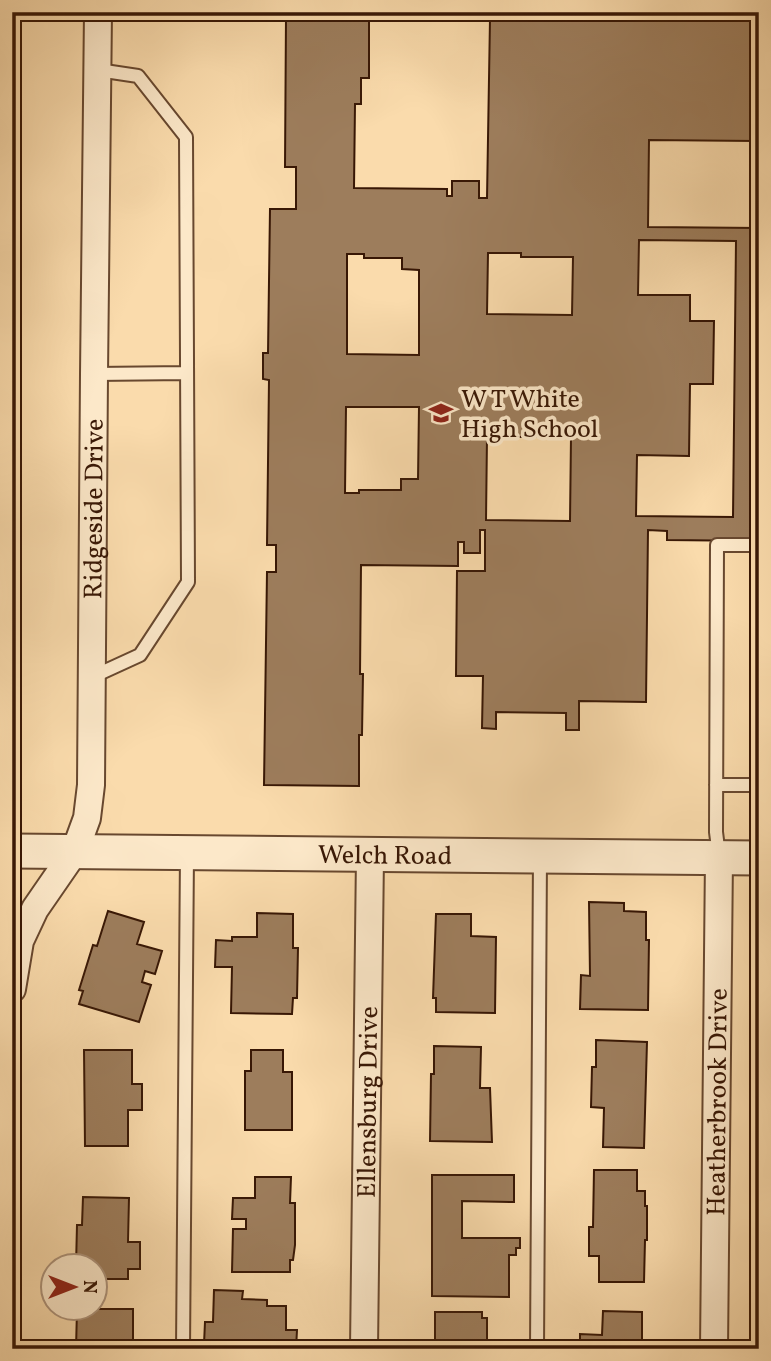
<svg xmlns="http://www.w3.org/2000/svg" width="771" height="1361" font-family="Vollkorn,serif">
  <rect width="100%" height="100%" fill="#fadbac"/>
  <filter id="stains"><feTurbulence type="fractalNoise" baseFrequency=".00286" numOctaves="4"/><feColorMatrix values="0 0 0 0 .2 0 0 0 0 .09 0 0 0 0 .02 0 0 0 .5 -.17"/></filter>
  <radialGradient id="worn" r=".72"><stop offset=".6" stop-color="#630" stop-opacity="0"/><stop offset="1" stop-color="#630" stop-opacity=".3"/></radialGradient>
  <path fill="#9d7d5c" stroke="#381705" stroke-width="2" fill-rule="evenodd" d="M312 12H356V16L369 17V78H361V104H355L354 188 447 189V196H452V181H479V198H487L490 19 555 20V12H756L755 141 649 140 648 227 759 228V541L667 540V531L648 530 646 702 579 701V730H566V713L496 712V729L482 728 483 676H456L457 571H485V530H480V553H464V542H458V566L361 565 360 674H363L362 735H359V786L264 785 267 572H276V545H267L269 380 263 379V353H268L270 209H296V167H285L286 17H312ZM639 240 736 241 733 517 636 516 637 455 689 456 690 384H713L714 321H690V295H638ZM488 253H521V257H573L572 315 487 314ZM347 254H364V258H402V269L419 270V355L347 354ZM346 407H419L418 479H401V490H359V493H345ZM487 437H571L570 521 486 520Z
    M589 902 624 903V911L646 912V940H649L648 1010 580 1009 581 975 590 976Z
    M108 911 144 922 137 944 162 951 155 974 145 971 142 982 151 985 139 1022 79 1004 83 991 79 990 93 945 97 946Z
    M257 913 293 914V948H298L297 998H293L292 1014 231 1013 232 967H215L216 940 232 941V937H257Z
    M436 914H471V936L496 937 495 1013 436 1012V998H433Z
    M596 1040 647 1042 644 1148 603 1147 604 1108 591 1107 592 1067H596Z
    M434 1046 481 1047 480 1088H490L492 1142 430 1141 431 1074H434Z
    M84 1050H132V1084H142V1110H128V1146H85Z
    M251 1050H283V1072H292V1130H245V1071H251Z
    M594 1170H637V1191H645V1206H647V1240H645L644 1282H599V1256H589V1227H593Z
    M432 1175H514V1202L462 1201V1238H520V1248H516V1255H509V1297L432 1296Z
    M255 1177H291L290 1203H295V1245L293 1260H290V1272H232L233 1229H246V1219H232L233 1198H255Z
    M83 1197 129 1198 128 1242H140V1269H128V1279H94V1266H76L77 1225H82Z
    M214 1290 243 1291 242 1299 267 1300V1306H286V1330H297L296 1349H237V1344H204L205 1322H213Z
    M77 1309H133V1349H76Z
    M603 1311 642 1312V1344H648L647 1349H580V1334L602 1335Z
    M435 1312H482V1318H487V1348L435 1349Z"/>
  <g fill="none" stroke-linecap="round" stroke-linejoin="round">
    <g stroke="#68482f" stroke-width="16">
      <path id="service" d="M94 374 187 373
        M92 677 140 655 188 582 186 137 138 76 98 70
        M716 785H759
        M719 856 716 832 717 545H759
        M183 1349 187 853
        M537 1349 540 856"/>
    </g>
    <g stroke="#68482f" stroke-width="30">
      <g id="minor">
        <path id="s1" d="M12 989 20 941 35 909 75 851 87 818 91 785 94 374 98 12"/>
        <path id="s2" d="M364 1349 370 855"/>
        <path id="s3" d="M714 1349 719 857"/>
      </g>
    </g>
    <g stroke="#68482f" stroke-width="37">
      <g id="tertiary">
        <path id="s4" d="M12 851 759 858"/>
      </g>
    </g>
    <use href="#service" stroke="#fce8c9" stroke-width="12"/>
    <use href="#minor" stroke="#fce8c9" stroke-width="26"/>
    <use href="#tertiary" stroke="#fce8c9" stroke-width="33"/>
  </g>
  <defs>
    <g id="school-bare" transform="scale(1.89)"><path d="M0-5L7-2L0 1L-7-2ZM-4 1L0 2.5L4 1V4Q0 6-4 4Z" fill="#8f2418" stroke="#fce8c9" stroke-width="2.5" paint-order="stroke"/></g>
  </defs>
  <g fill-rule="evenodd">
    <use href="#school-bare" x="441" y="413"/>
  </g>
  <g text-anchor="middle" stroke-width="7" stroke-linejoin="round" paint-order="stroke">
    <g font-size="26" fill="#381705" stroke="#fce8c9" text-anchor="start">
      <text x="461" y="407">W T White<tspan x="461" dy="30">High School</tspan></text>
    </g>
    <g font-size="26" fill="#381705" stroke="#fce8c9">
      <text dy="9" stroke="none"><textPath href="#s1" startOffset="499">Ridgeside Drive</textPath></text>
      <text dy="9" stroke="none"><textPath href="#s4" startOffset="373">Welch Road</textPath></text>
      <text dy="9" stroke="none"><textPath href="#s2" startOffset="247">Ellensburg Drive</textPath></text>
      <text dy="9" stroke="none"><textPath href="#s3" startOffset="247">Heatherbrook Drive</textPath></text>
    </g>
  </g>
  <rect width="771" height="1361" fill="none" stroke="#fadbac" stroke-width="42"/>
  <rect x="14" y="14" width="743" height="1333" fill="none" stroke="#381705" stroke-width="3.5"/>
  <rect x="21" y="21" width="729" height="1319" fill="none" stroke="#381705" stroke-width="2"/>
  <g transform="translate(74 1287) rotate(90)"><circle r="33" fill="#fce8c9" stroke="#ae947b" stroke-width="2"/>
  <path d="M0-5L12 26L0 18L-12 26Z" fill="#8f2418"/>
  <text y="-10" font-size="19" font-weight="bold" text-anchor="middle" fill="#381705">N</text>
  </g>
  <rect width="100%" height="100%" filter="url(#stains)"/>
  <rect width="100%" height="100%" fill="url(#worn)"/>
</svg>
